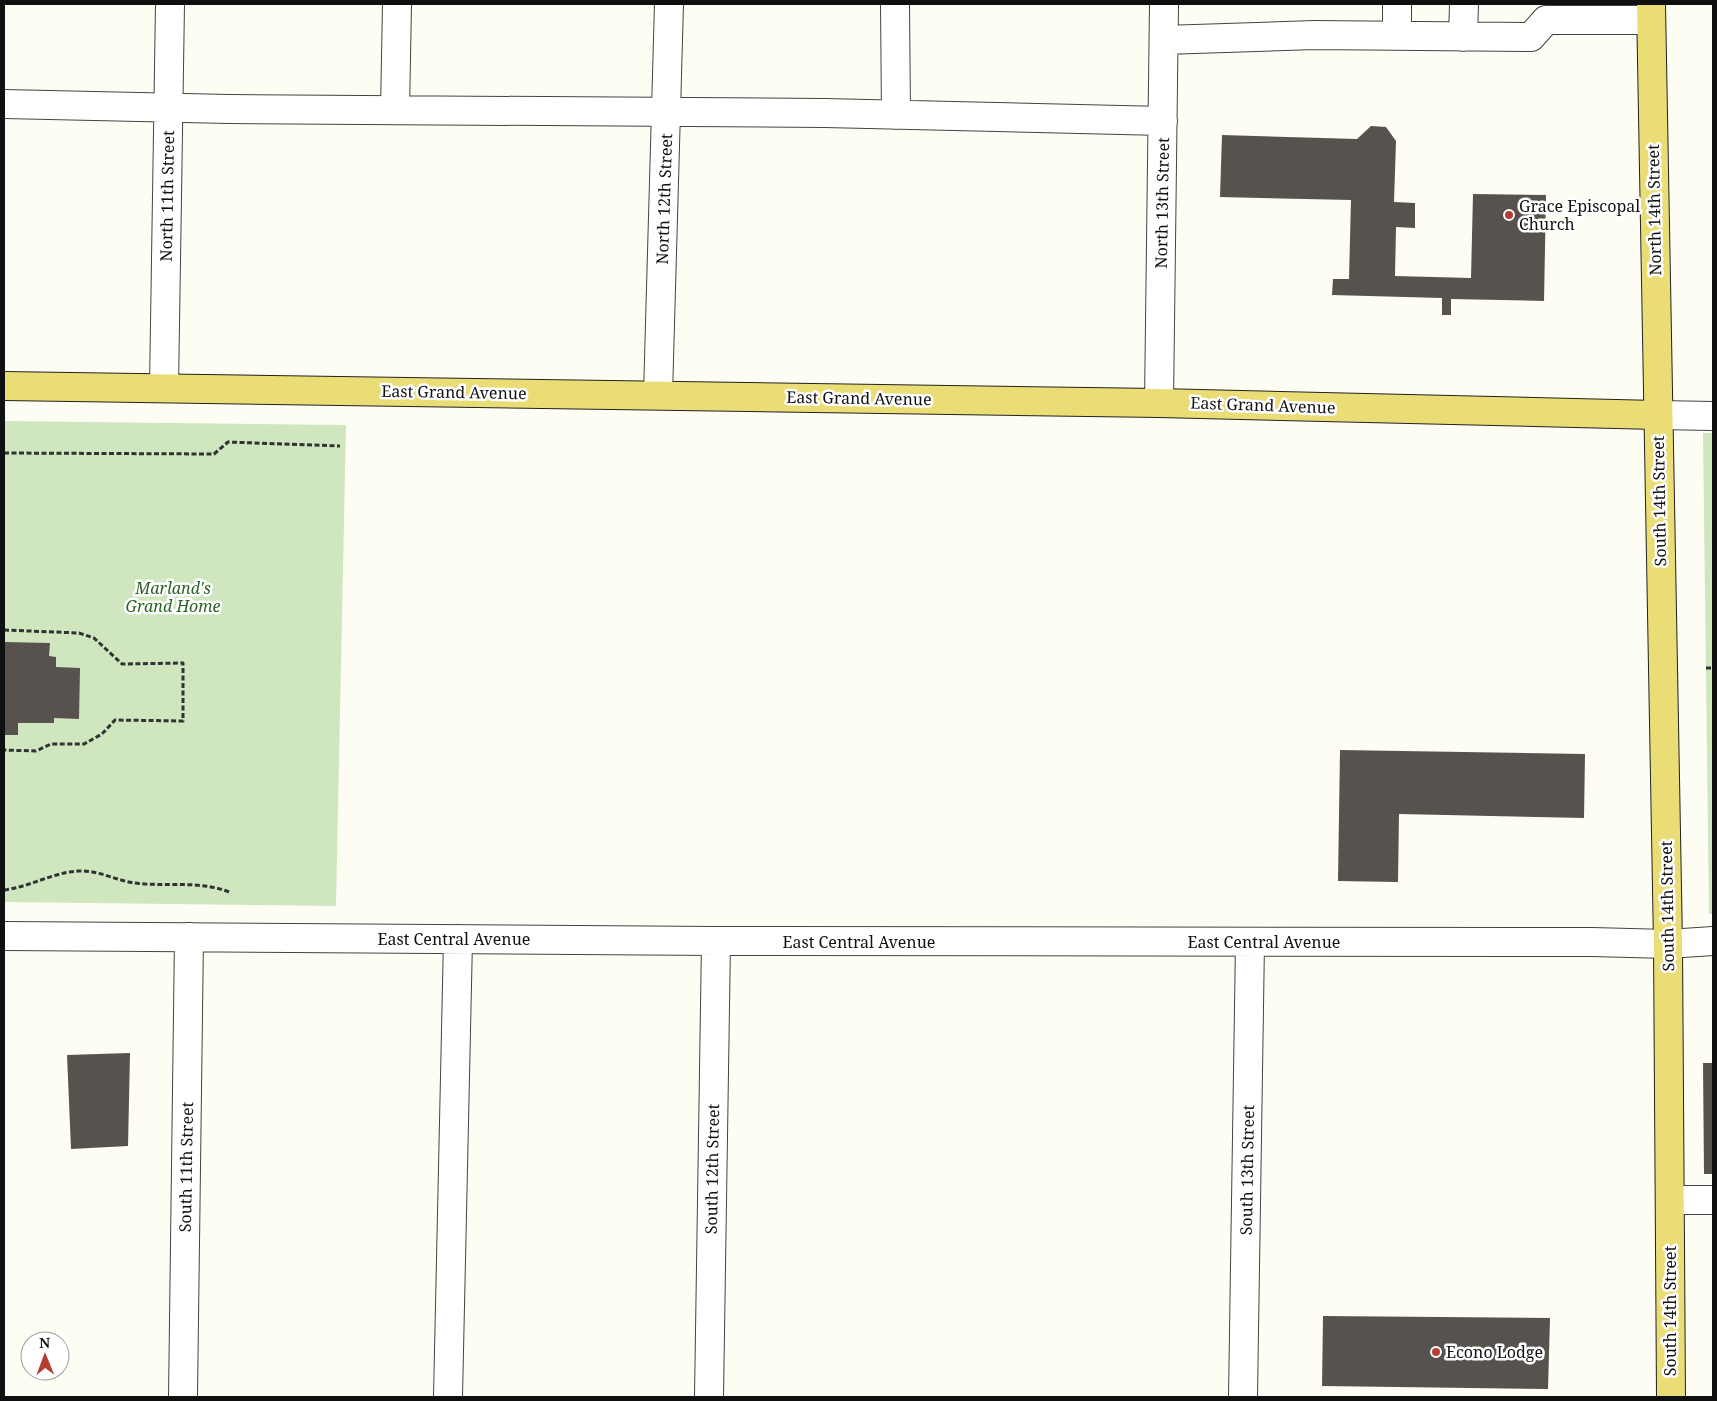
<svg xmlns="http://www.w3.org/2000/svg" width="1717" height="1401" font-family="'Noto Serif',serif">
  <rect width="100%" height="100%" fill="#fefdf3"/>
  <path fill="#cfe6bf" d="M4 421 346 425 336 906 4 902Z
    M1703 433H1713V914H1709Z"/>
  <path fill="#57524d" d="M1371 126 1386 127 1396 141 1394 202 1415 203V228L1396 227 1395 276 1471 278 1473 194 1546 195 1544 301 1451 299V315H1442V298L1332 295 1333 279H1349L1351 200 1220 197 1222 135 1357 139Z
    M4 642 50 643 49 656 56 657V667L80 668 79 719 54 718V723H18V735H4Z
    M1340 750 1585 754 1584 818 1399 814 1398 882 1338 881Z
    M130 1053 128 1146 71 1149 67 1055Z
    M1703 1063H1713V1174H1704Z
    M1323 1316 1550 1318 1548 1389 1322 1386Z"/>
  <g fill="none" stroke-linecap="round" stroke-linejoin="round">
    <g stroke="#434343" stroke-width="30">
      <path id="minor" d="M895 4 896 115
        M1397 4V36
        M1463 37 1464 4
        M1164 40 1315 35 1531 37 1546 20H1651
        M4 104 229 109 825 113 1163 121
        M395 110 397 4
        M164 388 170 4
        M658 395 669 4
        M1159 403 1164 4
        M1657 415 1713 416
        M4 936 716 941 1592 942 1668 944 1713 941
        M1670 1200H1713
        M183 1397 189 937
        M448 1397 458 939
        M709 1397 716 941
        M1243 1397 1250 942"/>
    </g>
    <g stroke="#212121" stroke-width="30">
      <path id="major" d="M1651 4 1668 944 1671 1397
        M4 386 1159 403 1657 415"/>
    </g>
    <path stroke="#323232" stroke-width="3" stroke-dasharray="5 2.5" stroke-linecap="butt" d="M4 453 214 454 228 442 340 446
      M4 630 79 633 94 638 122 664 183 663V721L115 720 102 734 84 744H51L36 751 4 750
      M1706 668H1713
      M4 890C30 887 51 873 78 871 98 870 115 880 134 883 165 887 199 880 229 892"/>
    <use href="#minor" stroke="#fff" stroke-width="28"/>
    <use href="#major" stroke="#ebdd76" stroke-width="28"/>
  </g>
  <g fill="#b33e34" stroke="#fff" stroke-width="2">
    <circle cx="1509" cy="215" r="5"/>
    <circle cx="1436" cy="1352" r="5"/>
  </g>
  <g text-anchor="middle" stroke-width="5" stroke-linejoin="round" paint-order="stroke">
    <g font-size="16" fill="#101010" stroke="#fff">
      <text transform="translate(167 196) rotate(-89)" y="6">North 11th Street</text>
      <text transform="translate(664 199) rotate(-88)" y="6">North 12th Street</text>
      <text transform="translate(1162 203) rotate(-89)" y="6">North 13th Street</text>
      <text transform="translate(1654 210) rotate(-91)" y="6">North 14th Street</text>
      <text transform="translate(454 392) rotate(1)" y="6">East Grand Avenue</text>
      <text transform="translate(859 398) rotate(1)" y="6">East Grand Avenue</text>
      <text transform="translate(1263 405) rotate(2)" y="6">East Grand Avenue</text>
      <text transform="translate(1659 501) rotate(-91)" y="6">South 14th Street</text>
      <text transform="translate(1667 906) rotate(-91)" y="6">South 14th Street</text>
      <text x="454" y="945">East Central Avenue</text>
      <text x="859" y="948">East Central Avenue</text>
      <text x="1264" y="948">East Central Avenue</text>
      <text transform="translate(186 1167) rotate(-89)" y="6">South 11th Street</text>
      <text transform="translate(712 1169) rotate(-89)" y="6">South 12th Street</text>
      <text transform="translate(1247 1170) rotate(-89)" y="6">South 13th Street</text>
      <text transform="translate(1670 1311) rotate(-90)" y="6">South 14th Street</text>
    </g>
    <g font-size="16" fill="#101010" stroke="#fff" text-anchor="start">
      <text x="1519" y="212">Grace Episcopal<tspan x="1519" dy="18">Church</tspan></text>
      <text x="1446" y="1358">Econo Lodge</text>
    </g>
    <g font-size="16" font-style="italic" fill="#2b6225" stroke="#fff">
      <text x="173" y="594">Marland's<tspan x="173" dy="18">Grand Home</tspan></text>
    </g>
  </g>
  <rect width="1717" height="1401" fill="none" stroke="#101010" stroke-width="10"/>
  <g transform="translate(45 1356) rotate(359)"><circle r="24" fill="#ffffff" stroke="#9f9f9f"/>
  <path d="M0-4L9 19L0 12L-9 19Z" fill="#b33e34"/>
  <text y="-8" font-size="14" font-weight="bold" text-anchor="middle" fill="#101010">N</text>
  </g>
</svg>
